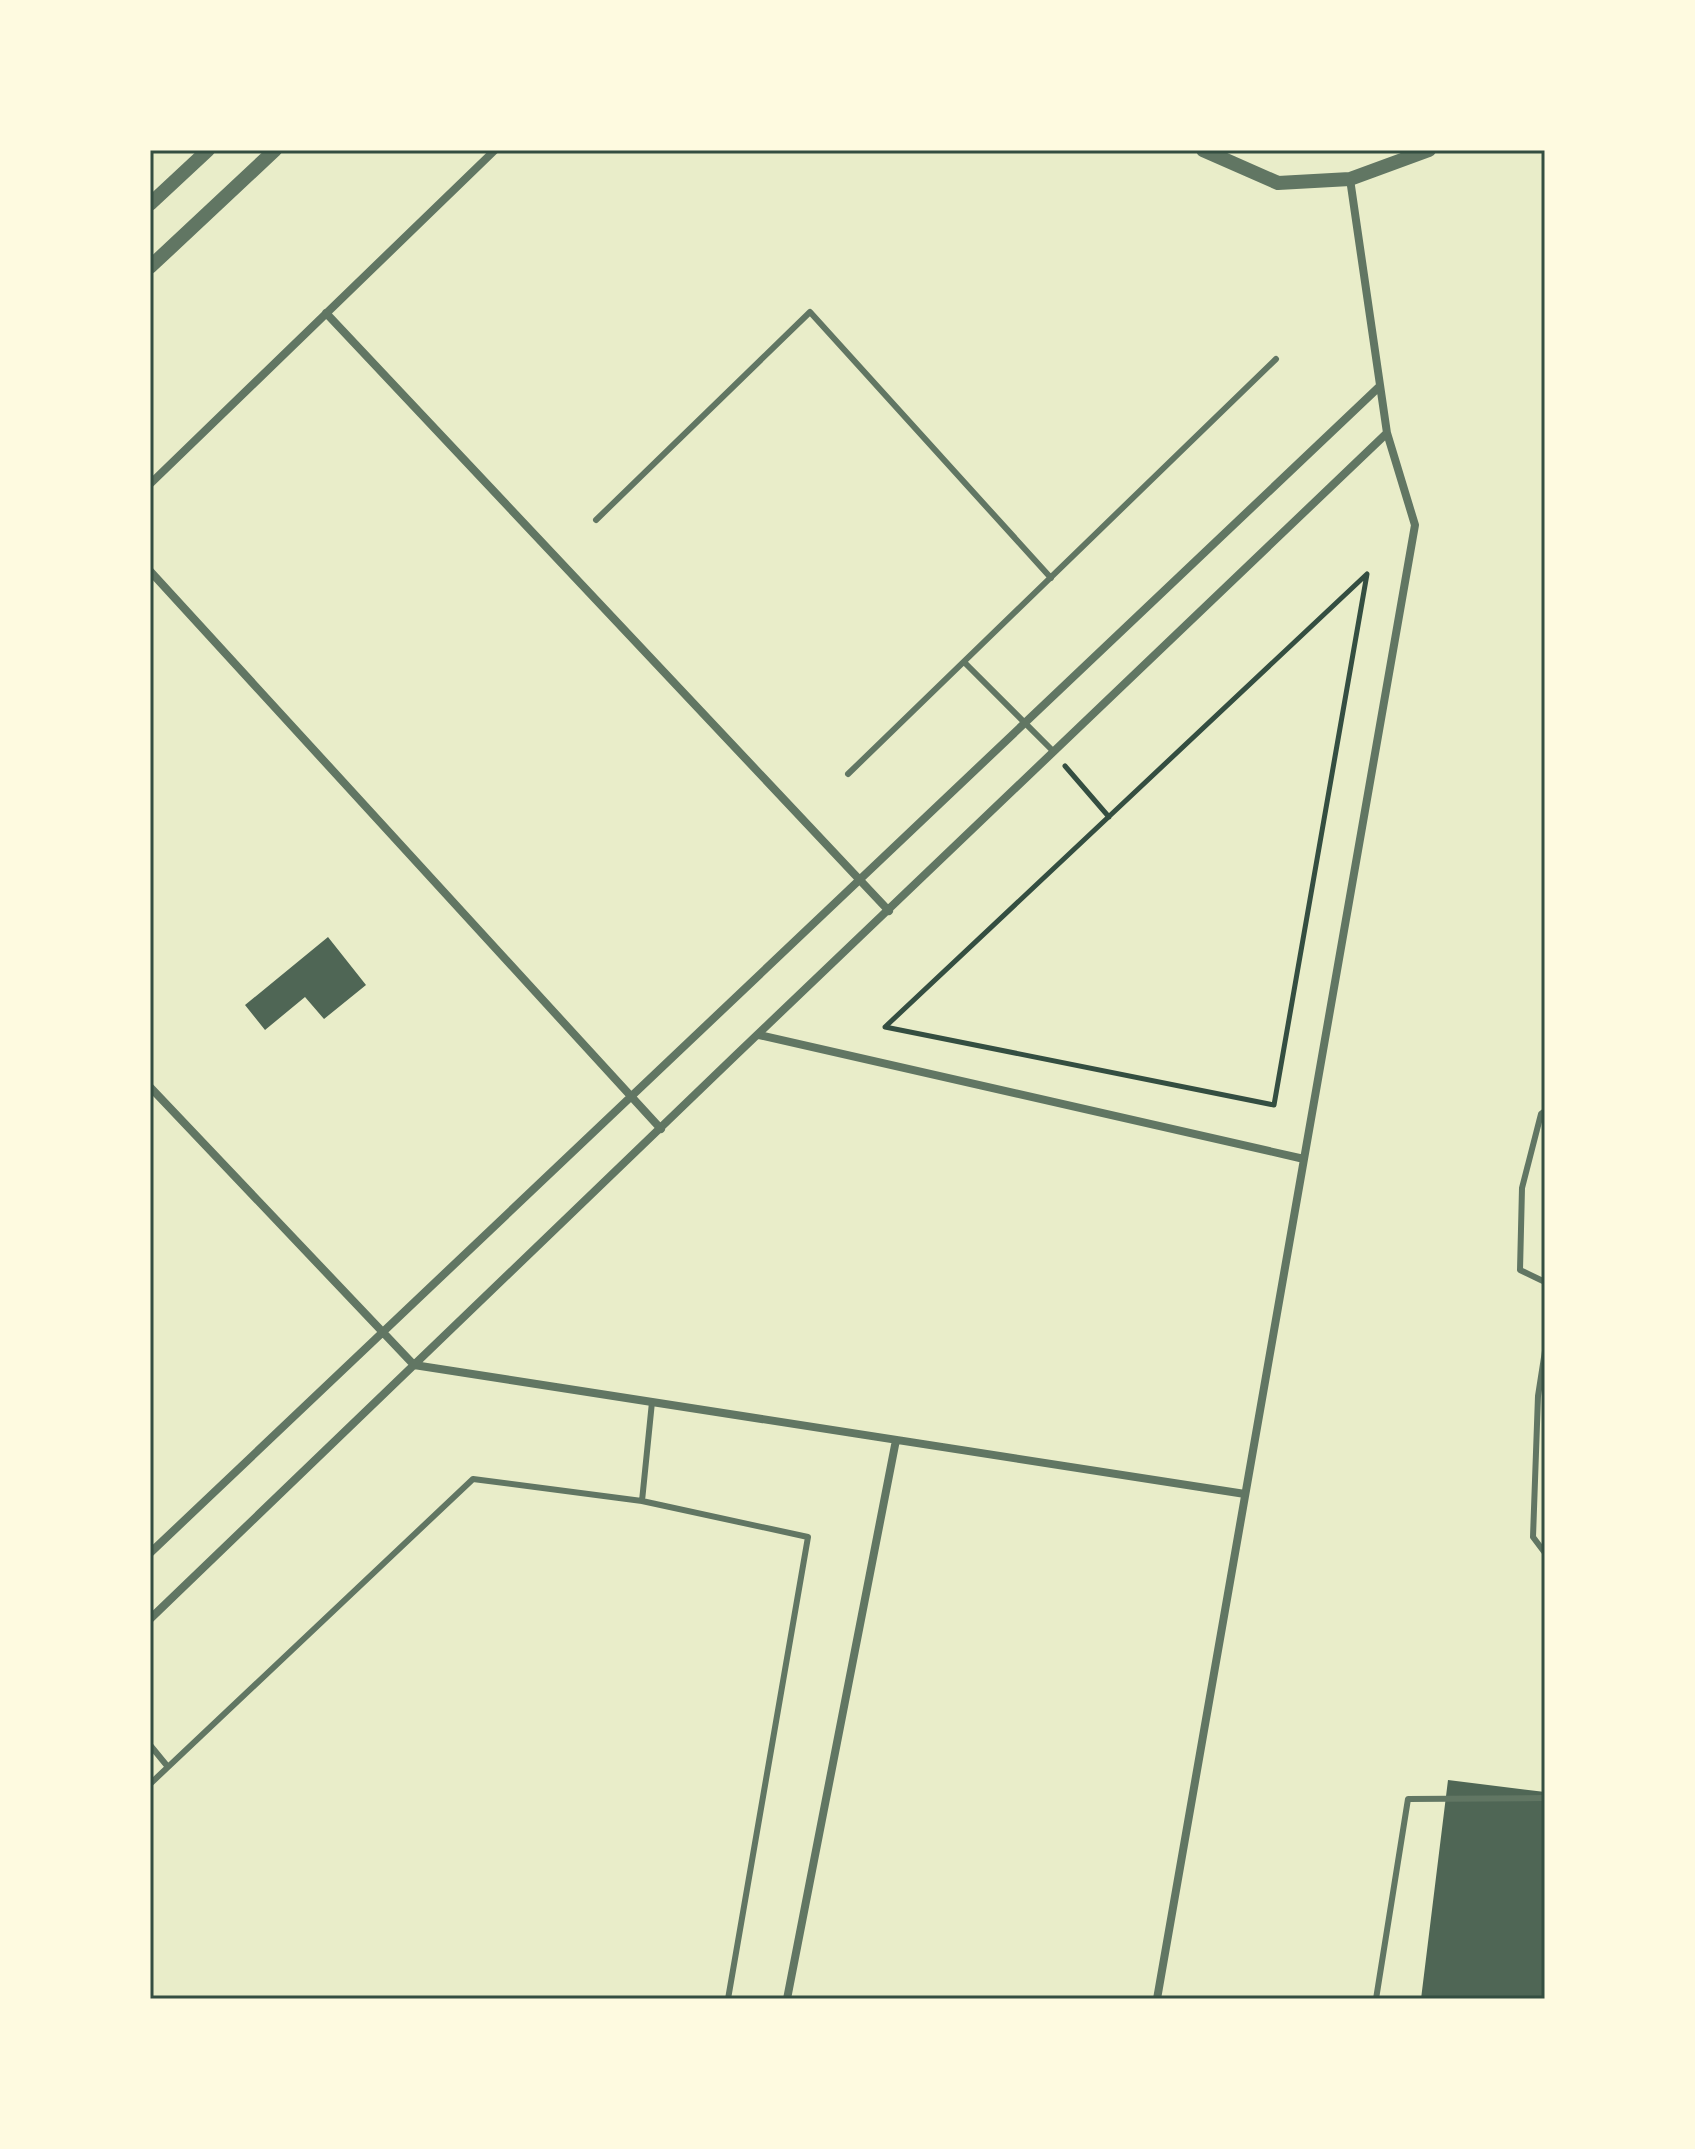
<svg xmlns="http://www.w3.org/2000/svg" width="1695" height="2149" font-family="'Roboto Condensed',sans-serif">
  <rect width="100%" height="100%" fill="#e9edc9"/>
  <path fill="#4f6655" d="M328 937 366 985 324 1019 305 997 265 1030 245 1005Z
    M1448 1780 1545 1792V1999L1523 1997V1999H1421Z"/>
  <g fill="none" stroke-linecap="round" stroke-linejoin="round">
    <path stroke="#344e41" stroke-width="5" d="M1367 574 1274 1105 885 1027Z
      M1065 766 1109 817"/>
    <path stroke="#617663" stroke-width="6" d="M596 520 810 312 1051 578
      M964 662 1052 750
      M848 774 1276 359
      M1545 1111 1541 1114 1522 1188 1520 1270 1545 1282
      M1545 1351 1538 1396 1533 1537 1545 1553
      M642 1501 652 1402
      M150 1745 168 1767
      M150 1784 473 1479 642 1501 808 1537 728 1999
      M1376 1999 1408 1799 1545 1798"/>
    <path stroke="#617663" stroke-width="8" d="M326 313 889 911
      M150 484 495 150
      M150 571 661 1129
      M759 1035 1304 1159
      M150 1087 414 1365 1245 1494
      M150 1553 1380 386
      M150 1619C562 1223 972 826 1387 433L1350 179
      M787 1999 896 1440
      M1157 1999 1415 525 1387 433"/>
    <path stroke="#617663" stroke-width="14" d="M1203 150 1278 183 1350 179 1429 150
      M150 204 208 150
      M150 267 275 150"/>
  </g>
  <rect width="1695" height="2149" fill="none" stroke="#fefae0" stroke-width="304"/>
  <rect x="152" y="152" width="1391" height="1845" fill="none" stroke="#344e41" stroke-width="3"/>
</svg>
